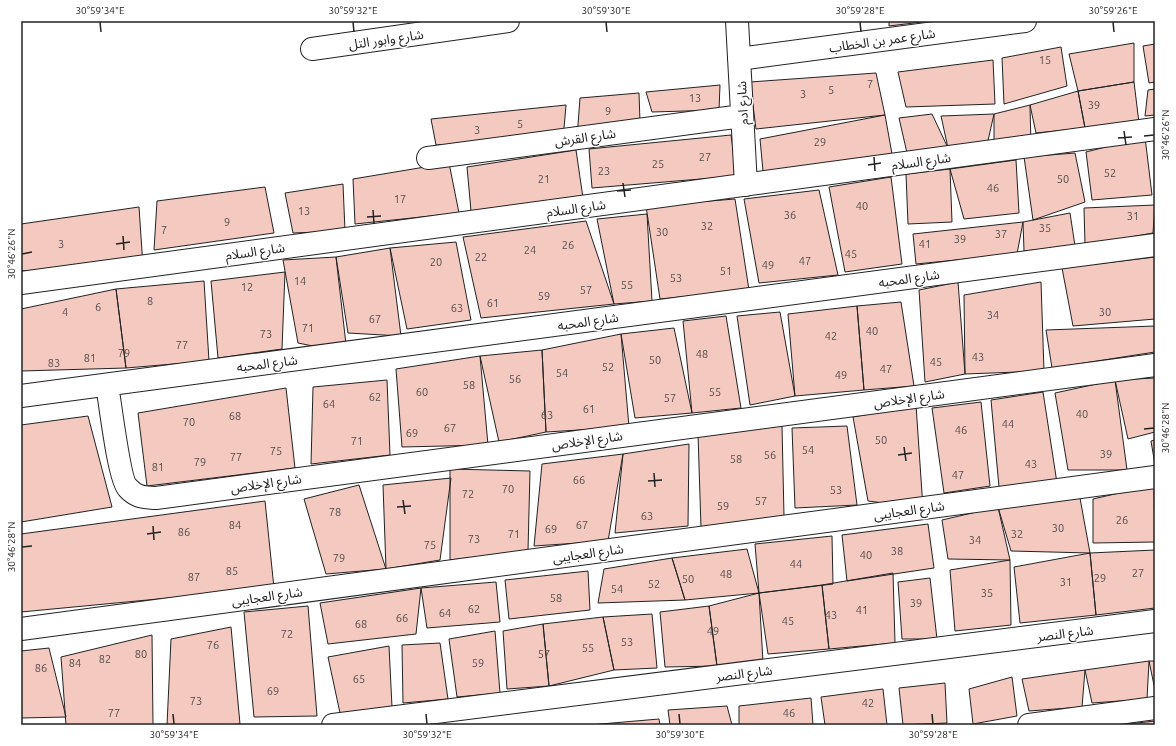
<svg xmlns="http://www.w3.org/2000/svg" width="1176" height="746" font-family="Ubuntu,'Noto Sans Arabic',sans-serif">
  <rect width="100%" height="100%" fill="#fff"/>
  <path fill="#f3c9c0" stroke="#222" d="M889 21H930L889 26Z
    M1134 43V82L1078 91 1069 54Z
    M1155 44V82L1149 83 1143 46Z
    M1061 47 1067 86 1004 104 1002 58Z
    M993 60 995 104 906 107 898 72Z
    M876 73 885 115 756 129 750 82Z
    M1134 82 1139 123 1085 128 1078 91Z
    M720 85 719 110 652 112 646 92Z
    M1155 89V115L1145 116 1148 90Z
    M1078 91 1085 128 1036 133 1030 105Z
    M639 93 640 122 577 138 580 98Z
    M566 105 563 140 436 145 431 119Z
    M1030 105 1031 146 994 141V114Z
    M932 114 948 148 907 153 899 118Z
    M994 114 987 145 948 148 941 116Z
    M885 115 894 165 763 171 760 139Z
    M731 135 737 176 592 188 589 149Z
    M1145 137 1152 195 1092 200 1086 152Z
    M576 150 583 198 471 211 467 167Z
    M1075 153 1085 202 1033 220 1024 157Z
    M1016 160 1019 213 964 219 950 169Z
    M449 163 459 213 355 224 353 179Z
    M950 169 952 222 908 224 906 174Z
    M891 177 902 264 845 272 829 187Z
    M343 184 345 231 293 233 285 193Z
    M265 187 274 233 154 250 157 201Z
    M819 190 838 275 759 283 744 199Z
    M735 199 749 290 660 299 646 206Z
    M1155 205 1153 233 1085 245 1084 208Z
    M139 207 143 266 21 271V224Z
    M1070 213 1075 246 1024 251 1023 222Z
    M647 214 652 301 614 304 597 219Z
    M586 221 614 304 481 318 463 237Z
    M1023 222 1017 254 916 264 913 234Z
    M456 242 471 320 407 329 390 248Z
    M390 248 401 336 348 333 336 257Z
    M336 257 347 353 298 343 283 260Z
    M1155 257V319L1073 326 1062 268Z
    M285 272 282 349 218 358 211 281Z
    M204 281 209 361 126 368 116 289Z
    M958 282 965 374 925 382 919 290Z
    M1041 282 1044 371 965 374 964 295Z
    M116 289 126 368 21 371V309Z
    M901 302 914 386 864 390 857 306Z
    M857 306 864 390 795 396 788 314Z
    M780 312 795 396 750 405 737 316Z
    M726 316 741 408 692 413 683 321Z
    M1155 326V352L1052 368 1046 330Z
    M674 328 692 413 635 418 621 334Z
    M621 334 629 427 546 432 542 350Z
    M542 350 546 432 499 442 480 356Z
    M480 356 488 445 402 447 396 369Z
    M1155 378V432L1128 439 1115 380Z
    M387 380 390 455 311 464 313 387Z
    M1115 380 1127 470H1068L1055 393Z
    M286 388 295 468 147 486 138 413Z
    M1043 392 1057 483 999 487 991 400Z
    M981 402 990 486 944 493 932 408Z
    M916 405 923 508 868 501 853 417Z
    M88 416 112 507 21 522V425Z
    M782 426 784 516 701 528 698 434Z
    M847 426 857 505 795 508 792 428Z
    M1155 440V465L1151 441Z
    M689 444 688 526 615 533 623 454Z
    M623 454 608 541 534 546 542 464Z
    M450 469 530 471 528 551 450 560Z
    M451 478 440 560 386 569 383 485Z
    M359 485 386 569 326 574 304 499Z
    M1154 485 1155 542 1093 543V499Z
    M1080 498 1090 553 1011 551 998 507Z
    M265 501 274 588 21 612V534Z
    M998 507 1010 560 948 559 942 520Z
    M928 524 934 568 847 581 842 535Z
    M832 536 833 584 759 593 755 544Z
    M747 549 759 593 685 600 672 558Z
    M1155 550V608L1096 615 1090 553Z
    M1090 553 1096 615 1020 623 1014 567Z
    M672 558 685 600 598 603 604 569Z
    M1010 560 1011 625 955 631 950 570Z
    M588 571 590 610 509 619 505 580Z
    M893 573 895 643 829 649 822 585Z
    M930 578 937 639H902L898 582Z
    M496 582 500 622 427 628 421 588Z
    M822 585 829 649 768 654 759 593Z
    M421 588 416 634 328 644 320 603Z
    M759 593 763 662 717 666 709 606Z
    M308 606 317 716 254 717 244 612Z
    M709 606 717 666 665 667 660 612Z
    M652 614 657 668 614 670 603 617Z
    M603 617 614 670 549 686 543 624Z
    M543 624 549 686 507 689 503 631Z
    M231 627 240 724 231 725H167L171 639Z
    M495 631 500 693 457 697 449 639Z
    M152 635 153 725H66L61 657Z
    M440 643 448 699 403 703 402 645Z
    M389 646 392 707 340 713 328 657Z
    M49 648 66 717 21 718V651Z
    M1149 661H1155V690Z
    M1149 661 1147 699 1092 703 1085 670Z
    M1085 670 1082 707 1029 711 1022 679Z
    M1012 677 1017 716 973 724 969 689Z
    M945 683 947 723 903 725 899 688Z
    M883 689 887 725H825L821 697Z
    M811 698 813 725H739V706Z
    M727 706 732 725H670L668 710Z
    M659 719 660 725H589Z
    M1155 721V725H1119Z"/>
  <g fill="none" stroke-linecap="round" stroke-linejoin="round">
    <g stroke="#222" stroke-width="24">
      <path id="street" d="M737 21 746 185
        M312 49 508 21
        M739 59 1025 21
        M428 158 742 116
        M21 283 1155 129
        M107 385C110 401 119 480 128 488 137 498 144 497 156 498L1155 365
        M21 396 1155 245
        M21 629 1155 477
        M333 725 1155 621
        M1029 725 1155 708"/>
    </g>
    <use href="#street" stroke="#fff" stroke-width="22"/>
  </g>
  <path fill="none" stroke="#222" stroke-width="1.5" d="M100 22 101 32M353 22 354 32M606 22 607 32M860 22 861 32M1113 22 1114 32M1124 131 1126 145M1144 136 1154 135M1118 138 1132 137M874 157 875 171M868 165 881 163M623 183 625 197M617 191 631 190M373 210 374 224M367 217 381 216M123 236 124 250M116 244 130 242M22 254 32 252M1144 429 1154 428M904 447 906 461M898 455 912 453M654 473 655 487M648 481 662 480M403 500 405 514M397 507 411 506M153 526 154 540M147 534 161 532M22 547 32 546M173 714 174 724M426 714 427 724M679 714 680 724M932 714 933 724"/>
  <g text-anchor="middle" stroke-width="3" stroke-linejoin="round" paint-order="stroke">
    <g font-size="11" fill="#564c4a">
      <text x="1045" y="64">15</text>
      <text x="870" y="88">7</text>
      <text x="831" y="94">5</text>
      <text x="803" y="98">3</text>
      <text x="695" y="102">13</text>
      <text x="1094" y="109">39</text>
      <text x="608" y="115">9</text>
      <text x="520" y="128">5</text>
      <text x="477" y="134">3</text>
      <text x="820" y="146">29</text>
      <text x="705" y="161">27</text>
      <text x="658" y="168">25</text>
      <text x="604" y="175">23</text>
      <text x="1110" y="177">52</text>
      <text x="544" y="183">21</text>
      <text x="1063" y="183">50</text>
      <text x="993" y="192">46</text>
      <text x="400" y="203">17</text>
      <text x="862" y="210">40</text>
      <text x="304" y="215">13</text>
      <text x="790" y="219">36</text>
      <text x="1133" y="220">31</text>
      <text x="227" y="226">9</text>
      <text x="707" y="230">32</text>
      <text x="1045" y="232">35</text>
      <text x="164" y="234">7</text>
      <text x="662" y="236">30</text>
      <text x="1001" y="238">37</text>
      <text x="960" y="243">39</text>
      <text x="61" y="248">3</text>
      <text x="925" y="248">41</text>
      <text x="568" y="249">26</text>
      <text x="530" y="254">24</text>
      <text x="851" y="258">45</text>
      <text x="481" y="261">22</text>
      <text x="805" y="265">47</text>
      <text x="436" y="266">20</text>
      <text x="768" y="269">49</text>
      <text x="726" y="275">51</text>
      <text x="676" y="282">53</text>
      <text x="300" y="285">14</text>
      <text x="627" y="289">55</text>
      <text x="247" y="291">12</text>
      <text x="586" y="294">57</text>
      <text x="544" y="300">59</text>
      <text x="150" y="305">8</text>
      <text x="493" y="307">61</text>
      <text x="98" y="311">6</text>
      <text x="457" y="312">63</text>
      <text x="65" y="316">4</text>
      <text x="1105" y="316">30</text>
      <text x="993" y="319">34</text>
      <text x="375" y="323">67</text>
      <text x="308" y="332">71</text>
      <text x="872" y="335">40</text>
      <text x="266" y="338">73</text>
      <text x="831" y="340">42</text>
      <text x="182" y="349">77</text>
      <text x="124" y="357">79</text>
      <text x="702" y="358">48</text>
      <text x="978" y="361">43</text>
      <text x="90" y="362">81</text>
      <text x="655" y="364">50</text>
      <text x="936" y="366">45</text>
      <text x="54" y="367">83</text>
      <text x="608" y="371">52</text>
      <text x="886" y="373">47</text>
      <text x="562" y="377">54</text>
      <text x="841" y="379">49</text>
      <text x="515" y="383">56</text>
      <text x="469" y="389">58</text>
      <text x="422" y="396">60</text>
      <text x="715" y="396">55</text>
      <text x="375" y="401">62</text>
      <text x="670" y="402">57</text>
      <text x="329" y="408">64</text>
      <text x="589" y="413">61</text>
      <text x="1082" y="418">40</text>
      <text x="547" y="419">63</text>
      <text x="235" y="420">68</text>
      <text x="189" y="426">70</text>
      <text x="1008" y="428">44</text>
      <text x="450" y="432">67</text>
      <text x="961" y="434">46</text>
      <text x="412" y="437">69</text>
      <text x="881" y="444">50</text>
      <text x="357" y="445">71</text>
      <text x="808" y="454">54</text>
      <text x="276" y="455">75</text>
      <text x="1106" y="458">39</text>
      <text x="770" y="459">56</text>
      <text x="236" y="461">77</text>
      <text x="736" y="463">58</text>
      <text x="200" y="466">79</text>
      <text x="1031" y="468">43</text>
      <text x="158" y="471">81</text>
      <text x="958" y="479">47</text>
      <text x="579" y="484">66</text>
      <text x="508" y="493">70</text>
      <text x="836" y="494">53</text>
      <text x="468" y="498">72</text>
      <text x="761" y="505">57</text>
      <text x="723" y="510">59</text>
      <text x="335" y="516">78</text>
      <text x="647" y="520">63</text>
      <text x="1122" y="524">26</text>
      <text x="235" y="529">84</text>
      <text x="582" y="529">67</text>
      <text x="1058" y="532">30</text>
      <text x="551" y="533">69</text>
      <text x="184" y="536">86</text>
      <text x="514" y="538">71</text>
      <text x="1017" y="538">32</text>
      <text x="474" y="543">73</text>
      <text x="975" y="544">34</text>
      <text x="430" y="549">75</text>
      <text x="897" y="555">38</text>
      <text x="866" y="559">40</text>
      <text x="339" y="562">79</text>
      <text x="796" y="568">44</text>
      <text x="232" y="575">85</text>
      <text x="1138" y="577">27</text>
      <text x="726" y="578">48</text>
      <text x="194" y="581">87</text>
      <text x="1100" y="582">29</text>
      <text x="688" y="583">50</text>
      <text x="1066" y="586">31</text>
      <text x="654" y="588">52</text>
      <text x="617" y="593">54</text>
      <text x="987" y="597">35</text>
      <text x="556" y="602">58</text>
      <text x="916" y="607">39</text>
      <text x="474" y="613">62</text>
      <text x="862" y="614">41</text>
      <text x="445" y="617">64</text>
      <text x="831" y="619">43</text>
      <text x="402" y="622">66</text>
      <text x="788" y="625">45</text>
      <text x="361" y="628">68</text>
      <text x="713" y="635">49</text>
      <text x="287" y="638">72</text>
      <text x="627" y="646">53</text>
      <text x="213" y="649">76</text>
      <text x="588" y="652">55</text>
      <text x="141" y="658">80</text>
      <text x="544" y="658">57</text>
      <text x="105" y="663">82</text>
      <text x="75" y="667">84</text>
      <text x="478" y="667">59</text>
      <text x="41" y="672">86</text>
      <text x="359" y="683">65</text>
      <text x="273" y="695">69</text>
      <text x="196" y="705">73</text>
      <text x="868" y="707">42</text>
      <text x="114" y="717">77</text>
      <text x="789" y="717">46</text>
    </g>
    <g font-size="13" fill="#222" stroke="#fff">
      <text transform="translate(386 39) rotate(-8)" y="5">شارع وابور التل</text>
      <text transform="translate(882 40) rotate(-8)" y="5">شارع عمر بن الخطاب</text>
      <text transform="translate(742 103) rotate(-93)" y="5">شارع ادم</text>
      <text transform="translate(585 137) rotate(-8)" y="5">شارع القرش</text>
      <text transform="translate(921 161) rotate(-8)" y="5">شارع السلام</text>
      <text transform="translate(576 208) rotate(-8)" y="5">شارع السلام</text>
      <text transform="translate(255 251) rotate(-8)" y="5">شارع السلام</text>
      <text transform="translate(909 278) rotate(-8)" y="5">شارع المحبه</text>
      <text transform="translate(588 321) rotate(-8)" y="5">شارع المحبه</text>
      <text transform="translate(267 363) rotate(-7)" y="5">شارع المحبه</text>
      <text transform="translate(909 398) rotate(-8)" y="5">شارع الإخلاص</text>
      <text transform="translate(587 440) rotate(-8)" y="5">شارع الإخلاص</text>
      <text transform="translate(266 483) rotate(-8)" y="5">شارع الإخلاص</text>
      <text transform="translate(909 510) rotate(-8)" y="5">شارع العجايبى</text>
      <text transform="translate(588 553) rotate(-8)" y="5">شارع العجايبى</text>
      <text transform="translate(267 596) rotate(-8)" y="5">شارع العجايبى</text>
      <text transform="translate(1065 633) rotate(-7)" y="5">شارع النصر</text>
      <text transform="translate(744 673) rotate(-7)" y="5">شارع النصر</text>
    </g>
  </g>
  <rect width="1176" height="746" fill="none" stroke="#ffffff" stroke-width="44"/>
  <rect x="22" y="22" width="1132" height="702" fill="none" stroke="#222" stroke-width="1.5"/>
  <g font-size="10" text-anchor="middle" fill="#222">
    <text x="100" y="14">30°59'34"E</text>
    <text x="353" y="14">30°59'32"E</text>
    <text x="606" y="14">30°59'30"E</text>
    <text x="860" y="14">30°59'28"E</text>
    <text x="1113" y="14">30°59'26"E</text>
    <text transform="translate(1165 135) rotate(-90)" y="4">30°46'26"N</text>
    <text transform="translate(11 254) rotate(-90)" y="4">30°46'26"N</text>
    <text transform="translate(1165 428) rotate(-90)" y="4">30°46'28"N</text>
    <text transform="translate(11 547) rotate(-90)" y="4">30°46'28"N</text>
    <text x="174" y="738">30°59'34"E</text>
    <text x="427" y="738">30°59'32"E</text>
    <text x="680" y="738">30°59'30"E</text>
    <text x="933" y="738">30°59'28"E</text>
  </g>
</svg>
